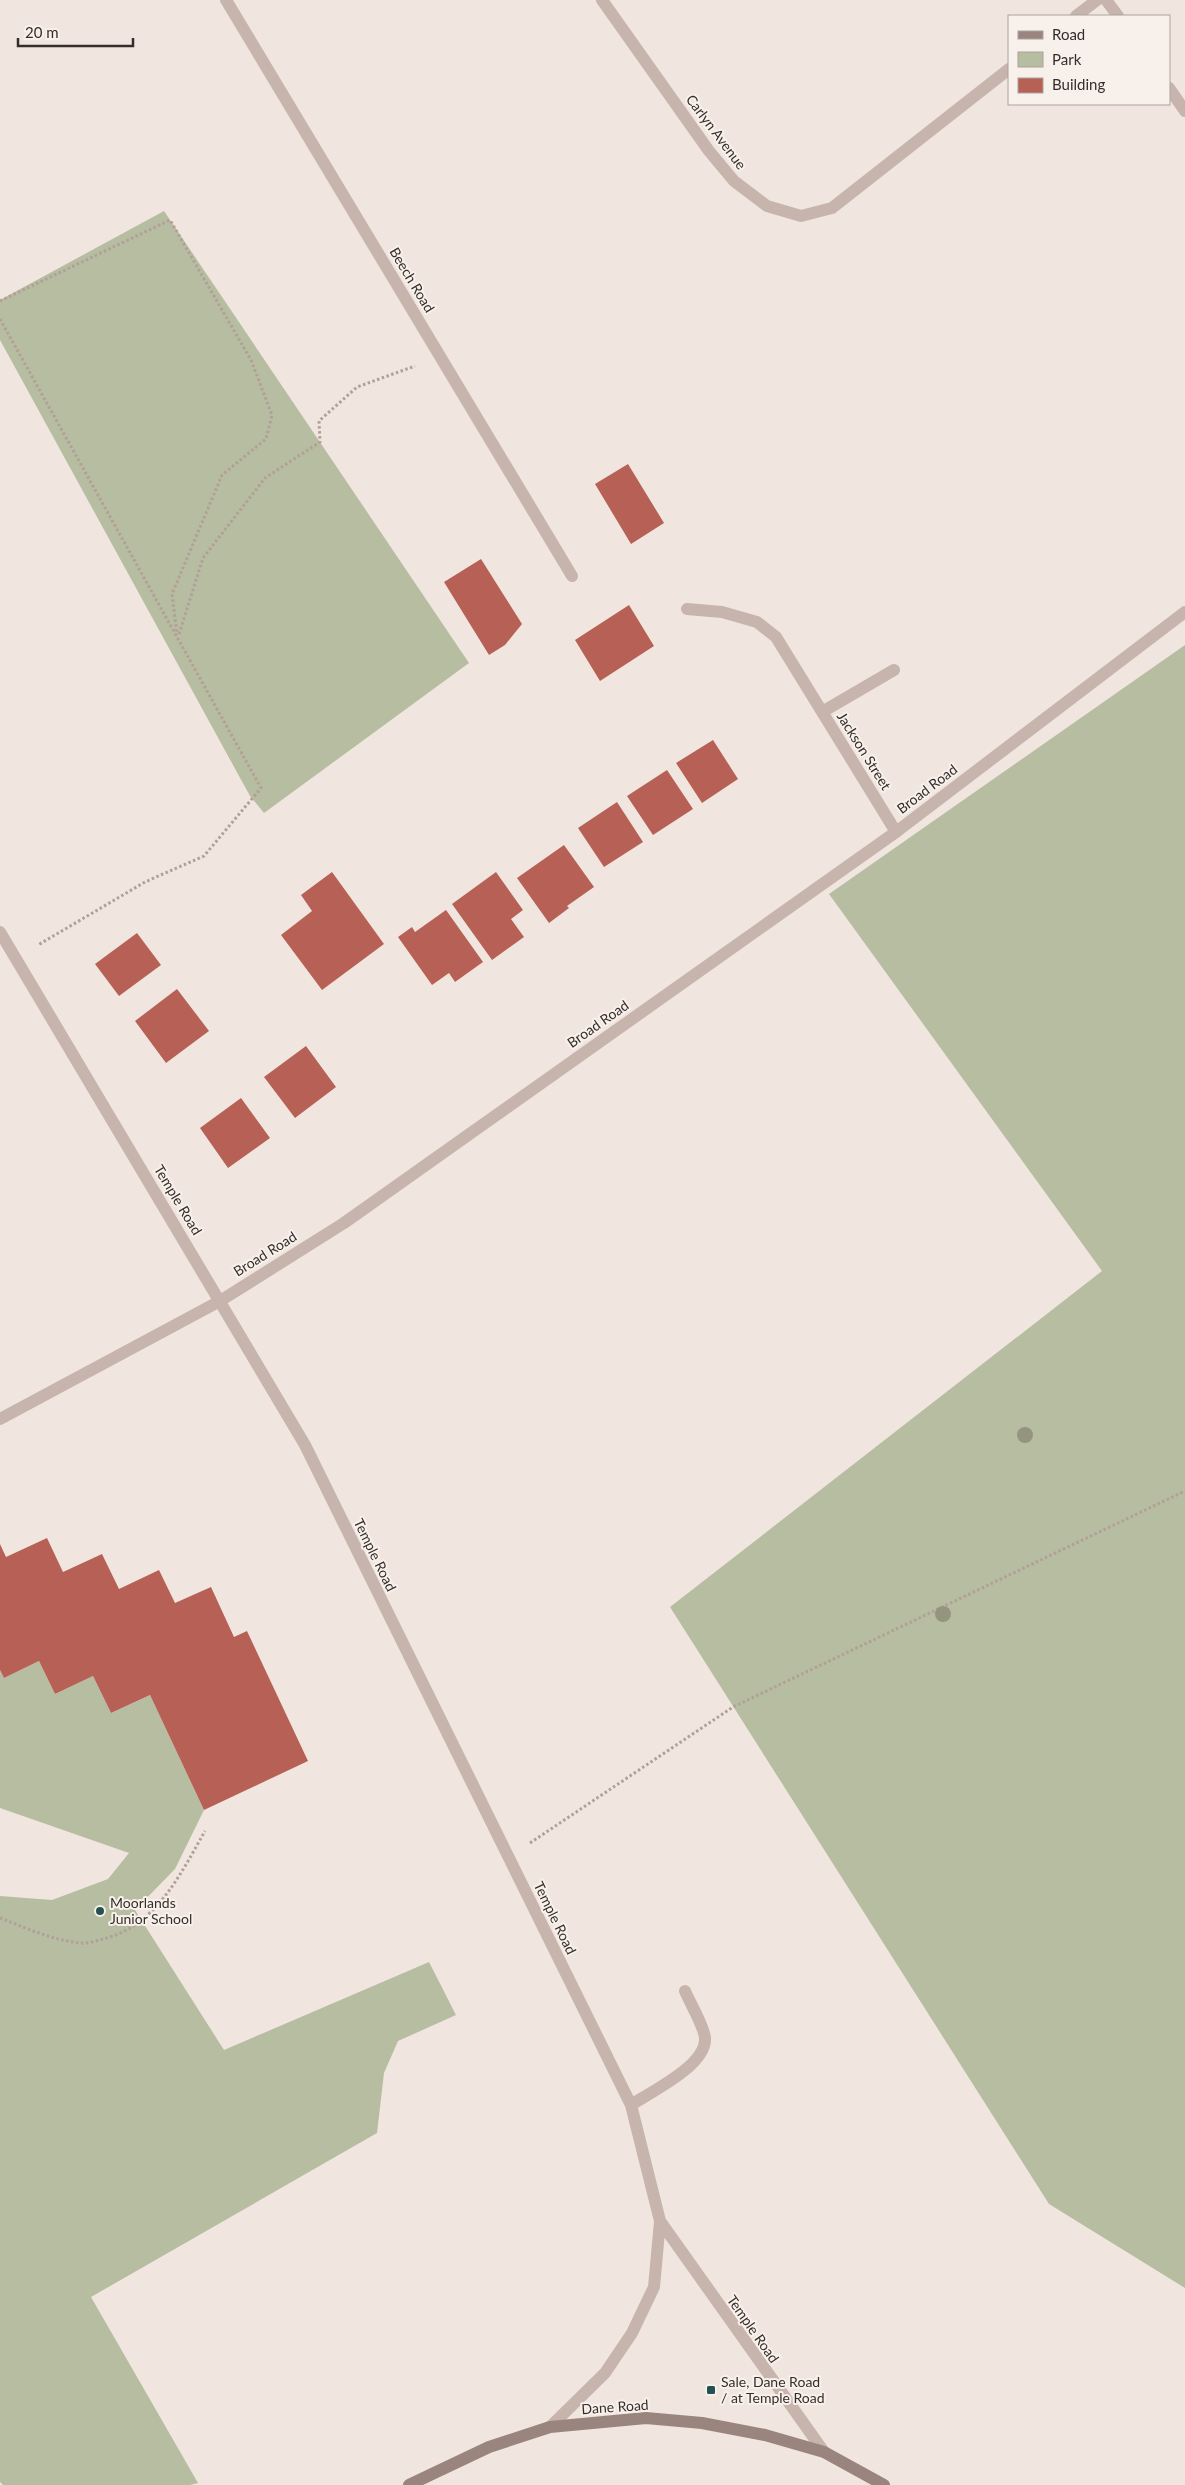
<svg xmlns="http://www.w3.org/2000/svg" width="1185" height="2485" font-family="Lato,sans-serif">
  <rect width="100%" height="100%" fill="#f0e6df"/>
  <path fill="#b7bda1" d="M164 211 469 663 264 813 250 796 0 340V300Z
    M1185 645V2288L1049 2204 670 1607 1102 1271 829 894Z
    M39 1661 55 1694 93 1676 111 1713 150 1695 204 1810 175 1869 135 1910 224 2050 429 1962 456 2015 398 2041 384 2073 377 2133 91 2297 198 2483 190 2485H3L0 2482V1896L52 1900 108 1879 129 1853 0 1808V1670L4 1678Z"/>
  <path fill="#b76156" d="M628 464 664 523 631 544 595 484Z
    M481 559 522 624 505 645 489 655 444 582Z
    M629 605 654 646 600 681 575 640Z
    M713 740 738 779 702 803 676 763Z
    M667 770 693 809 653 835 627 796Z
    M617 802 643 842 604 867 578 828Z
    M564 845 594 887 567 906 569 908 549 923 517 878Z
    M332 872 384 944 322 990 281 935 312 911 301 895Z
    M496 872 523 910 511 919 524 937 492 960 452 904Z
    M446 910 483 962 455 982 449 973 432 985 398 937 412 927 415 932Z
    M137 933 161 965 119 996 95 964Z
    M177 989 209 1031 166 1063 135 1021Z
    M306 1046 336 1087 295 1118 264 1077Z
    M241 1098 270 1138 228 1168 200 1128Z
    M47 1538 63 1572 102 1554 119 1589 159 1570 175 1603 211 1587 234 1637 247 1631 308 1761 204 1810 150 1695 111 1713 93 1676 55 1694 39 1661 4 1678 0 1670V1544L6 1557Z"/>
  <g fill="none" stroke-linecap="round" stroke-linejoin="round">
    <path stroke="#b29f97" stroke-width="3" stroke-dasharray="2.5 2.5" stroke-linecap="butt" d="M0 301 170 220 251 360 272 415 266 439 222 475 172 594 177 634
      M0 319 261 788 204 856 145 882 38 945
      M179 634 203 558 265 478 320 442 319 421 357 387 415 366
      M530 1843 733 1707 1185 1491
      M0 1918C26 1928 52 1940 80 1943 87 1944 96 1941 103 1939 156 1926 180 1875 205 1831"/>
    <path stroke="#c7b5ad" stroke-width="12" d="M226 0 572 576
      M602 0 709 151 734 181 767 206 801 216 832 208 1009 69
      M1106 0 1118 16
      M1076 16 1097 0
      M1169 88 1185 111
      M687 609 722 612 757 622 776 637 896 832
      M822 712 894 670
      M0 932 305 1445 631 2105 660 2221 824 2452
      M631 2105C651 2092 707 2065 705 2038 704 2026 690 2003 685 1991
      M550 2427 605 2373 632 2333 654 2287 660 2221"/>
    <path stroke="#c7b5ad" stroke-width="12" d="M0 1419 220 1301 344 1223 896 832 1185 612"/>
    <path stroke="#9a857e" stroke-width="12" d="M409 2485 489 2447 550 2427 646 2418 702 2423 765 2435 824 2452 884 2485"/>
  </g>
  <g fill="#95947f">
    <circle cx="1025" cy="1435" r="8"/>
    <circle cx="943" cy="1614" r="8"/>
  </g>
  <g fill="#255250" stroke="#f8f1eb" stroke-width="2">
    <circle cx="100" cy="1911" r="5"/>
    <rect x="706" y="2385" width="10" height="10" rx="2.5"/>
  </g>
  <g text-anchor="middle" stroke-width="4" stroke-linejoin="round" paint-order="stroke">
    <g font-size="14" fill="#362d2a" stroke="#f8f1eb">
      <text transform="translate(716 132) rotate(53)" y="5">Carlyn Avenue</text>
      <text transform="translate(412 280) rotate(59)" y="5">Beech Road</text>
      <text transform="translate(864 751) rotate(58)" y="5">Jackson Street</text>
      <text transform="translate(927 789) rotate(-37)" y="5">Broad Road</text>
      <text transform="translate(598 1024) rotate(-35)" y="5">Broad Road</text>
      <text transform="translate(178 1200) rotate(59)" y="5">Temple Road</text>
      <text transform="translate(265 1254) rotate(-32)" y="5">Broad Road</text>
      <text transform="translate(375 1555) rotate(64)" y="5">Temple Road</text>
      <text transform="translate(555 1918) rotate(64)" y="5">Temple Road</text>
      <text transform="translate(753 2329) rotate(55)" y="5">Temple Road</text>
      <text transform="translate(615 2407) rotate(-4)" y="5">Dane Road</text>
    </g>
    <g font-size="14" fill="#362d2a" stroke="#f8f1eb" text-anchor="start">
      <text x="110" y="1908">Moorlands<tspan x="110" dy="16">Junior School</tspan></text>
      <text x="721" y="2387">Sale, Dane Road<tspan x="721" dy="16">/ at Temple Road</tspan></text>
    </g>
  </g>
  <rect x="1008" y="15" width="162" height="90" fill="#f8f1eb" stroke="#aaa39e"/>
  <rect x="1018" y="31" width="25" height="8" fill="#9a857e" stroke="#aaa39e"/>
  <text x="1052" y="40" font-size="15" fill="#362d2a">Road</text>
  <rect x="1018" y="52" width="25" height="15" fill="#b7bda1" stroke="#aaa39e"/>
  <text x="1052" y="65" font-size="15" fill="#362d2a">Park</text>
  <rect x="1018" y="78" width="25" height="15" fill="#b76156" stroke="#aaa39e"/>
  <text x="1052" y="90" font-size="15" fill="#362d2a">Building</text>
  <path d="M18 38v8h115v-8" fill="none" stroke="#362d2a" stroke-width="2.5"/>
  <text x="25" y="38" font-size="15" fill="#362d2a" stroke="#f8f1eb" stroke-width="4" paint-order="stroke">20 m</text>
</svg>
